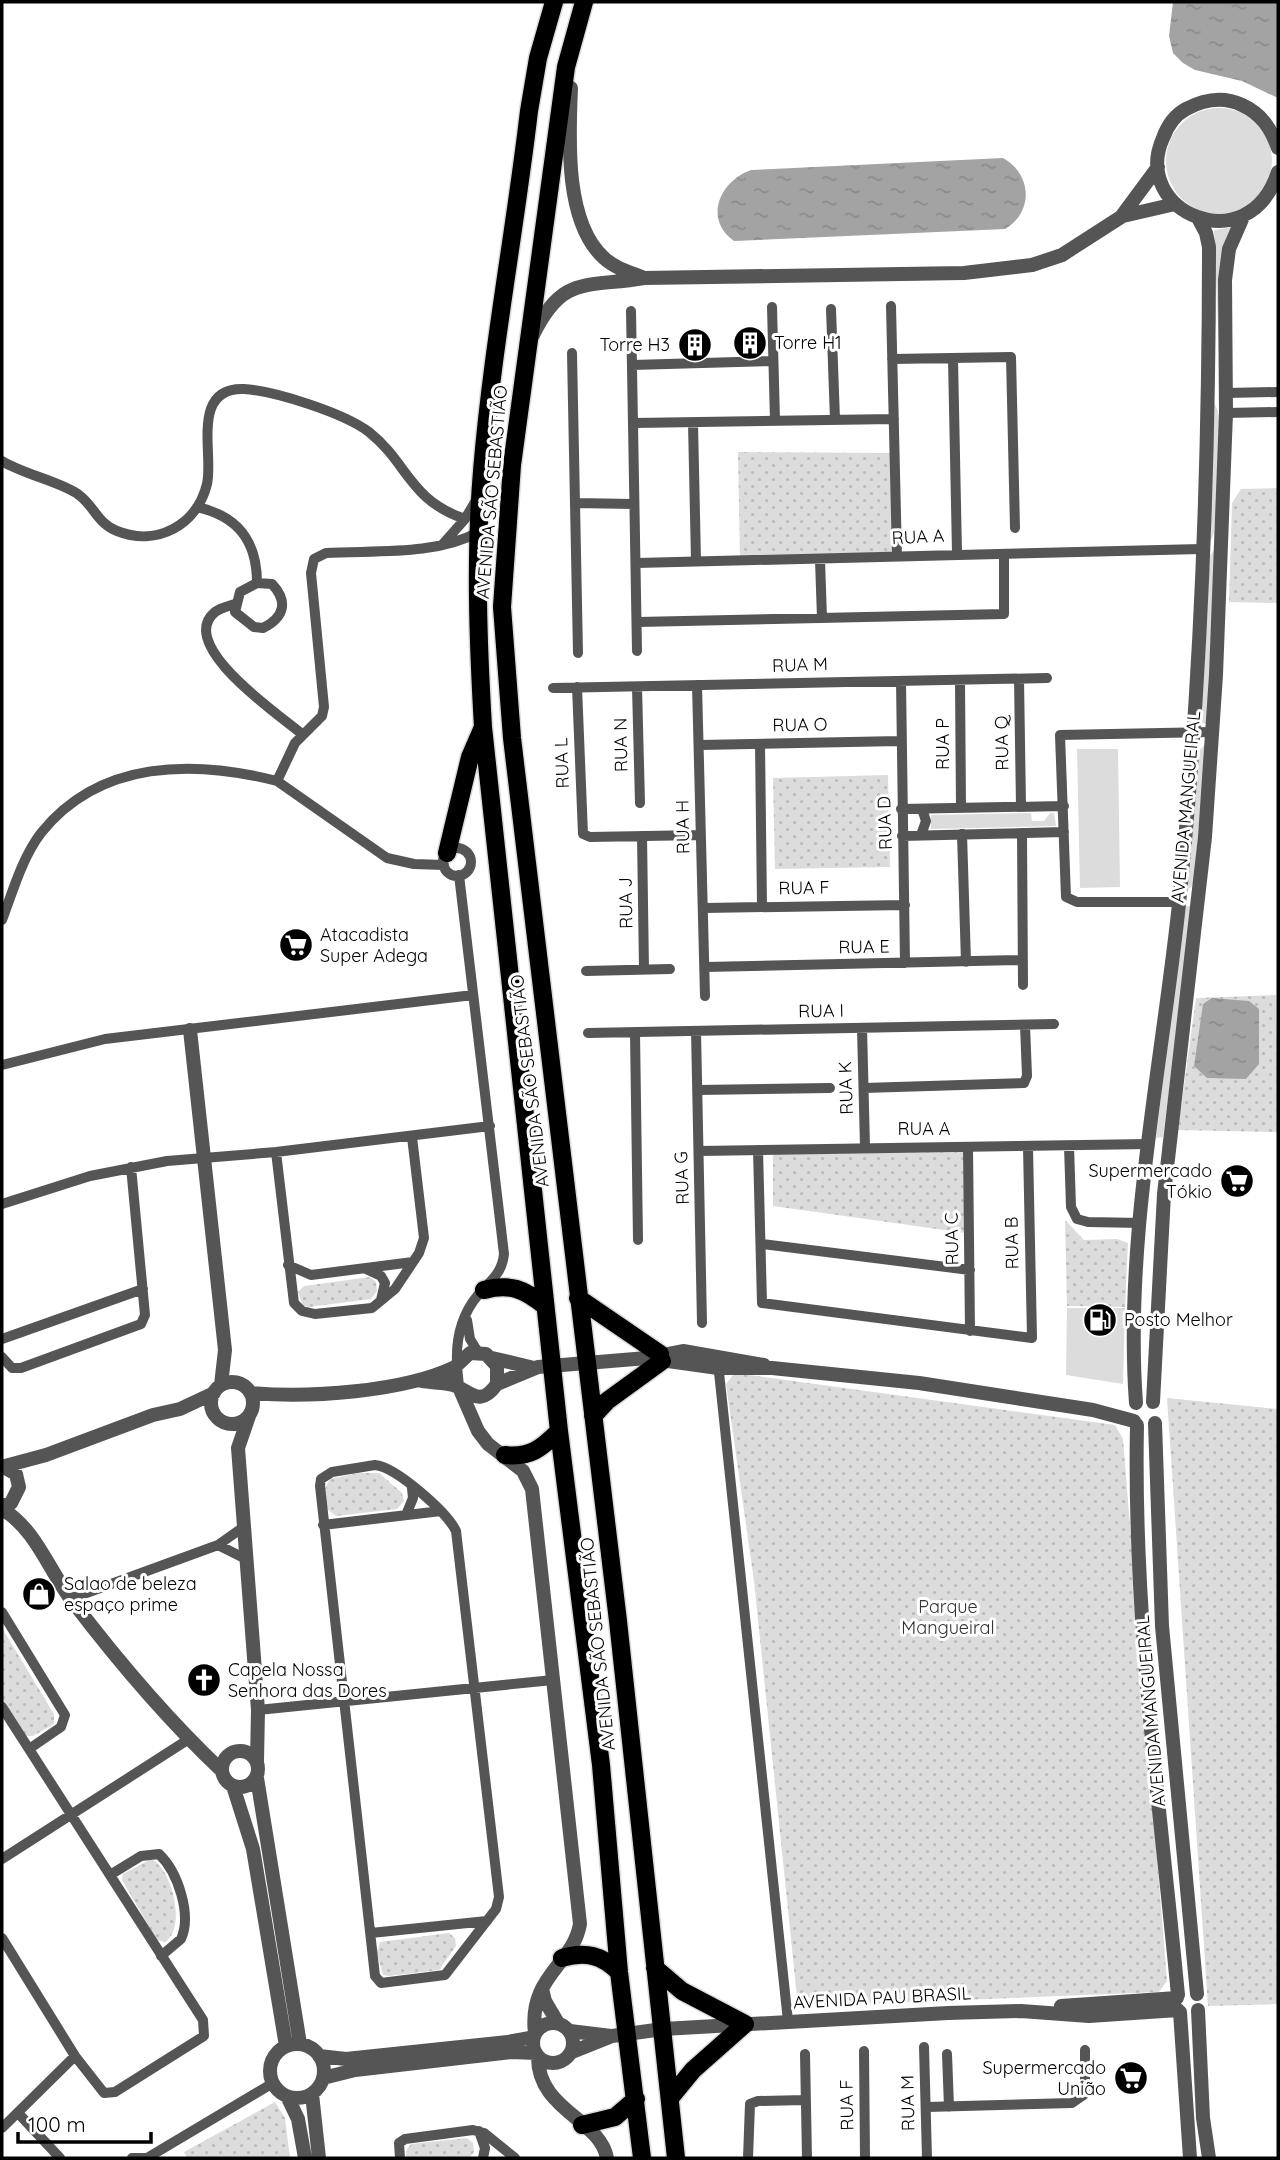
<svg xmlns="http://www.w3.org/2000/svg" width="1280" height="2160" font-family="Quicksand,sans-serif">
  <defs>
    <pattern id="park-dots" width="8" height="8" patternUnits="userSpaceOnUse" patternTransform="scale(1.75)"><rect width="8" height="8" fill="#dcdcdc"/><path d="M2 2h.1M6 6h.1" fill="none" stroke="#bbb" stroke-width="1.8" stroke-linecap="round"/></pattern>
    <pattern id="water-ripples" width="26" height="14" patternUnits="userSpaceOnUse" patternTransform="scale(1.75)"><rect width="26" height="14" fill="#a3a3a3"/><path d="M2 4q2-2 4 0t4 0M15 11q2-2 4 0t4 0" fill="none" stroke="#8b8b8b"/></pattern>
  </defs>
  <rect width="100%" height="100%" fill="#fff"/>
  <path fill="#dcdcdc" d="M1166 161a53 53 0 1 1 106 0a53 53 0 1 1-106 0Z
    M1232 227 1221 401 1214 230Z
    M1214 403C1231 430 1215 500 1214 533L1210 543Z
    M1217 546 1208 724 1200 723 1210 556Z
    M1206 743 1194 884 1186 892 1198 752Z
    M1077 749H1118L1120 887 1080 888Z
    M1031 813 1032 821H1044L1050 813H1054L1056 826 931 829V815Z
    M1184 906H1192L1163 1137 1156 1138Z
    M1067 1308H1125L1123 1384 1066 1375Z"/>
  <path fill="url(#park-dots)" d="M738 452 891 453 893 547 891 552 740 557Z
    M1278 488V603L1229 602 1232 503 1241 489Z
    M888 775 890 867 775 869 773 778Z
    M1276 995 1278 1132 1178 1130 1196 998Z
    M960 1149 965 1154 966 1233 773 1206V1152Z
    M1065 1220 1084 1240 1117 1239 1128 1243 1125 1307 1067 1306Z
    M370 1277 376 1282 377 1291 371 1299 309 1307 303 1306 298 1292 304 1286Z
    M735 1373 1115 1425 1123 1439 1167 1981 1159 1992 810 2006 801 2003 797 1997 754 1581 726 1384Z
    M1167 1398 1278 1409V2004L1208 2006Z
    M359 1473H379L402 1493 404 1501 397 1509 336 1516 327 1509 324 1490 330 1479Z
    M2 1628 54 1714V1724L33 1736H25L2 1701Z
    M151 1859C172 1868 187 1928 165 1942L157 1940 122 1880 123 1874Z
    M449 1933 455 1938 456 1946 439 1970 389 1976 383 1975 377 1953 380 1942Z
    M275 2102 285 2118 290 2158H187L184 2152Z
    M467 2138 473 2143 474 2152 469 2158H406V2151L411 2144Z"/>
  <path fill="url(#water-ripples)" d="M1173 2H1278V98L1242 81 1195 70 1183 63 1173 53 1169 36Z
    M1003 158C1032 174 1034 212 1005 229L734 241C703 219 720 181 751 170Z
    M1212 998 1249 1001 1259 1009V1064L1246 1079 1207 1078 1194 1066 1203 1004Z"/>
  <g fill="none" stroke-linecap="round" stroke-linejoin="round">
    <g stroke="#dbdbdb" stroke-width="21">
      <path id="primary" d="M554 2 538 58 529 111C515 231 492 350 482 471 475 556 478 642 483 727L559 1431 601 1765 619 1972 642 2158
        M584 2 566 67 512 465 502 607 512 738 618 1621 676 2158
        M447 853 470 757 483 727
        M484 1290C510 1283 524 1289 545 1306
        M578 1298 660 1354
        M593 1416 607 1401 662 1361
        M505 1455C530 1458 542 1448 559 1431
        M562 1958C585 1951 602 1955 619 1972
        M655 1968 682 1991 745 2024 693 2070 670 2098
        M582 2125 615 2117 636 2099"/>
    </g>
    <path stroke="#555" stroke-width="10" d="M891 306 897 556
      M772 307 775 421
      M831 309 835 420
      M631 311 637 651
      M572 353 578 653
      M892 359 1011 357 1015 528
      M953 359 957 553
      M632 365 773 361
      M1226 393 1278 392
      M1226 413 1278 412
      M634 423 894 419
      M693 423 696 561
      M2 461C23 474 64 483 79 495 94 506 98 524 117 531 157 547 197 525 207 484 214 455 190 387 244 389 275 391 344 413 369 432 408 463 409 500 465 519
      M575 503 634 504
      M197 507C238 516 257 541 257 583
      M442 545 465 519 478 497
      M820 560 822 618
      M637 563 1201 549
      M257 583 272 584C288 601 285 617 263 628L254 627 235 612 240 592Z
      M235 604C229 606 220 608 215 612 175 645 281 716 302 734
      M638 622 1004 614V554
      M1019 679 1021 806
      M901 681 905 963
      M960 681 961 808
      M697 685 705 996
      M577 687 583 834 590 837 700 835
      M637 687 640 803
      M553 688 1047 678
      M760 744 762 906
      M700 745 900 741
      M277 781 387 858 414 864 444 865
      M901 809 1064 806
      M1022 833 1023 985
      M962 834 966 962
      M921 835 926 821 922 809
      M642 836 644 970
      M902 836 1064 832
      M443 862a14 14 0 1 1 28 0a14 14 0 1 1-28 0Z
      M1179 902H1077L1066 897 1060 735 1212 732
      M704 908 905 905
      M2 920C13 891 22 858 41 833 100 759 195 760 277 781L295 743 322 716 324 707 311 573 314 559 326 553C375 550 434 556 479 532
      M705 967 1023 960
      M586 971 670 969
      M862 1028 865 1147
      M696 1031 702 1323
      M588 1033 1054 1024
      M635 1033 638 1240
      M2 1065 105 1039 473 995
      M864 1088 1024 1083 1027 1076 1025 1025
      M698 1090 830 1088
      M1069 1146 1071 1207 1077 1219 1088 1222 1141 1223
      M968 1147 970 1331
      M758 1150 762 1303 1032 1338 1028 1147
      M699 1151 1148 1144
      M276 1152 294 1303 302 1311 315 1314 372 1308 395 1289 419 1253 424 1238 412 1137
      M2 1204 90 1176 167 1161 276 1152 490 1126
      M762 1244 970 1270
      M288 1265 311 1275 413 1262
      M366 1269 381 1276 385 1283 381 1300
      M467 1320 470 1339 478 1352
      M2 1339 143 1289
      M2 1357 12 1368H21L141 1324 145 1315 131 1167
      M457 1363C456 1339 462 1314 478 1295 490 1281 502 1274 504 1254L459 875
      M718 1363 788 2021
      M375 1465C396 1467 447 1512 456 1531L499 1897 496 1909 445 1975 381 1983 375 1976 320 1486 321 1479 332 1472Z
      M406 1515 413 1498 412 1488
      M323 1525 441 1511
      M218 1545 248 1560
      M70 1599 218 1545 245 1526
      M2 1612 65 1715 61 1727 29 1749
      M2 1707 203 2020 204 2036 115 2092 104 2093 75 2056 2 1938
      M258 1710 553 1680
      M2 1859 189 1739
      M110 1875 141 1856 159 1854C178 1872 192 1915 181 1939L161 1956
      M371 1933 487 1921
      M924 2047 927 2158
      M864 2051 865 2158
      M805 2054 807 2158
      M947 2054 949 2107
      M927 2107 1072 2103 1085 2094V2050
      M18 2113 60 2158
      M2 2128 75 2056
      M479 2131 485 2148 483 2158
      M132 2158H147
      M147 2158 273 2083
      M400 2158 399 2143 405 2139 473 2130 484 2133 515 2158
      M748 2158 750 2104 758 2101 805 2100"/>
    <path stroke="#555" stroke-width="14" d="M571 88C569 137 564 222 604 258 615 268 629 272 642 277
      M1278 148C1271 129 1262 114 1242 105 1223 96 1203 100 1186 109 1175 115 1167 127 1163 138 1130 212 1249 263 1278 172
      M1123 216 1175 204
      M533 335C563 274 586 288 644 278L964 273 1032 265 1062 255 1121 217 1158 167
      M190 1030 225 1350 221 1385
      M492 1358 534 1368
      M647 1358 718 1368H772L919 1383 1093 1410 1134 1421
      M422 1381C432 1383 447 1382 456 1386 474 1395 481 1406 497 1384V1366L486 1354 470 1353 455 1367 457 1386
      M211 1403a21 21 0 1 1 42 0a21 21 0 1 1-42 0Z
      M497 1384 538 1367 647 1358 683 1351 764 1365
      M461 1392 478 1431 488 1444 523 1471 532 1489 580 1924C573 1965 528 1976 535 2033
      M251 1393C309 1398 403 1392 455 1367
      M1153 1402 1164 1194 1205 837 1216 675 1226 413 1225 280 1229 249 1243 217
      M1136 1403C1124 1241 1162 1065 1179 904 1201 687 1209 465 1209 247L1206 233 1198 218
      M249 1416 238 1448 258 1710 257 1761
      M1155 1423 1162 1626 1197 1994
      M1137 1425C1133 1615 1160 1806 1178 1995
      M2 1466 16 1474 19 1487 11 1503 2 1506
      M5 1466 46 1455 153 1415 180 1409 214 1393
      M2 1509C36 1529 49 1571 73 1602 118 1661 167 1719 222 1771
      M222 1769a18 18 0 1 1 36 0a18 18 0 1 1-36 0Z
      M257 1778 300 2044
      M233 1786 253 1849 286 2046
      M542 1989 545 2001 558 2023
      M1061 2006 1177 1998
      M1198 2010 1203 2118 1209 2158
      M1180 2012 1190 2158
      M533 2043a20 20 0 1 1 40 0a20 20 0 1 1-40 0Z
      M570 2031 611 2036
      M270 2071a27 27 0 1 1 54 0a27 27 0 1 1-54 0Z
      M572 2052 612 2036 663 2029 948 2013 1021 2011 1089 2016 1178 2010
      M319 2056 346 2059 508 2042 534 2037
      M538 2056C537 2110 600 2119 607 2158
      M323 2078 355 2070 511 2052 536 2053
      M312 2094 319 2158
      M287 2096 298 2119 305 2158"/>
    <use href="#primary" stroke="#000" stroke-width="18"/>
  </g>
  <defs>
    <g id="building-disc" transform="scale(1.75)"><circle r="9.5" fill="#000" stroke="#fff"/><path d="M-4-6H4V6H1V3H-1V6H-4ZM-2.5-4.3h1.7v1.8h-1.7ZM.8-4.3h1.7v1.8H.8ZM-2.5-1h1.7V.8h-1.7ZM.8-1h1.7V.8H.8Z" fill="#fff"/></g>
    <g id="supermarket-disc" transform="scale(1.75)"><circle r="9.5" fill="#000" stroke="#fff"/><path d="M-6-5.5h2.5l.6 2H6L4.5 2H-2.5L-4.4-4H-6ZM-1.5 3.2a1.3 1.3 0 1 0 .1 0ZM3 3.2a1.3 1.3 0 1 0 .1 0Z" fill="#fff"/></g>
    <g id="fuel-disc" transform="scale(1.75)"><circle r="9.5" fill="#000" stroke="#fff"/><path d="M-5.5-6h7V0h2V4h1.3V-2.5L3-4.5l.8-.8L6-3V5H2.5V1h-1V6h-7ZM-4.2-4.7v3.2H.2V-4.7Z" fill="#fff"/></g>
    <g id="shop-disc" transform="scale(1.75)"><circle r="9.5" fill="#000" stroke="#fff"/><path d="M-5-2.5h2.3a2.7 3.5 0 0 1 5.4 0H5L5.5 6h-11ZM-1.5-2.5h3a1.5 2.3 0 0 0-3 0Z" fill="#fff"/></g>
    <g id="church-disc" transform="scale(1.75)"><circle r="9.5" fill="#000" stroke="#fff"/><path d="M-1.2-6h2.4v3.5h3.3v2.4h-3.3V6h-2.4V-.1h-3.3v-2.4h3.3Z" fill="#fff"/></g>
  </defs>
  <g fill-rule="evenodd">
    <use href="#building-disc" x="750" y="343"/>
    <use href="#building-disc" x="695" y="345"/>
    <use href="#supermarket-disc" x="296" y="945"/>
    <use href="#supermarket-disc" x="1237" y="1181"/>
    <use href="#fuel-disc" x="1100" y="1320"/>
    <use href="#shop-disc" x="39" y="1594"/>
    <use href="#church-disc" x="204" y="1680"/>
    <use href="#supermarket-disc" x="1131" y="2078"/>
  </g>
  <g text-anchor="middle" stroke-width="6" stroke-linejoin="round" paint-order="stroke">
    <g font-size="18" fill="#000" stroke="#fff" text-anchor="start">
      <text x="774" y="349">Torre H1</text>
      <text x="670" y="351" text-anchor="end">Torre H3</text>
      <text x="320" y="941">Atacadista<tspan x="320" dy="21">Super Adega</tspan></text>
      <text x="1212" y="1177" text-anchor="end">Supermercado<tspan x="1212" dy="21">Tókio</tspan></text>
      <text x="1124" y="1326">Posto Melhor</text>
      <text x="64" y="1590">Salao de beleza<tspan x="64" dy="21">espaço prime</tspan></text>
      <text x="228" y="1676">Capela Nossa<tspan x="228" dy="21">Senhora das Dores</tspan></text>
      <text x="1106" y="2074" text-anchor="end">Supermercado<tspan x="1106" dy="21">União</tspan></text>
    </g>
    <g font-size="18" fill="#000" stroke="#fff">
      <text transform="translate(492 492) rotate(-85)" y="6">AVENIDA SÃO SEBASTIÃO</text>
      <text transform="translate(918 537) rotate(-3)" y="6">RUA A</text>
      <text transform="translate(800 665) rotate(-2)" y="6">RUA M</text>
      <text transform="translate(800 725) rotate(-1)" y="6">RUA O</text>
      <text transform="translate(1002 743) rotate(-91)" y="6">RUA Q</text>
      <text transform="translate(943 744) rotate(-90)" y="6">RUA P</text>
      <text transform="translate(621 745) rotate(-91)" y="6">RUA N</text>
      <text transform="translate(562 763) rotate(-92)" y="6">RUA L</text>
      <text transform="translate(1186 807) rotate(-85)" y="6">AVENIDA MANGUEIRAL</text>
      <text transform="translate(885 823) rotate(-92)" y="6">RUA D</text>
      <text transform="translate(683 827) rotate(-91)" y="6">RUA H</text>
      <text transform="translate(804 888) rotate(-1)" y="6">RUA F</text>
      <text transform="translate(626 903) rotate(-91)" y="6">RUA J</text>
      <text transform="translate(864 947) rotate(-1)" y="6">RUA E</text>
      <text transform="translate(821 1011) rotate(-1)" y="6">RUA I</text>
      <text transform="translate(530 1081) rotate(-97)" y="6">AVENIDA SÃO SEBASTIÃO</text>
      <text transform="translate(846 1088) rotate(-92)" y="6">RUA K</text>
      <text x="924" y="1135">RUA A</text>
      <text transform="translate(682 1178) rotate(-92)" y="6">RUA G</text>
      <text transform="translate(952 1239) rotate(-91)" y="6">RUA C</text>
      <text transform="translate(1012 1243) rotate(-91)" y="6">RUA B</text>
      <text transform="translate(598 1644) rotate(-96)" y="6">AVENIDA SÃO SEBASTIÃO</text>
      <text transform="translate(1151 1711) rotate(-95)" y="6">AVENIDA MANGUEIRAL</text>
      <text transform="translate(882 1998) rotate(-3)" y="6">AVENIDA PAU BRASIL</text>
      <text transform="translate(908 2103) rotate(-91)" y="6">RUA M</text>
      <text transform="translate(847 2105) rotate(-91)" y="6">RUA F</text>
    </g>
    <g font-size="18" fill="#333" stroke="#fff">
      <text x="948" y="1613">Parque<tspan x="948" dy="21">Mangueiral</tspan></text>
    </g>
  </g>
  <rect width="1280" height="2160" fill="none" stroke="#000000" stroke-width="7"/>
  <path d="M18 2132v10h133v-10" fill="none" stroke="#000000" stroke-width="3.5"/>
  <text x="28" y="2132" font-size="21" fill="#000000" stroke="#ffffff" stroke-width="5" paint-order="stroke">100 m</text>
</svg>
